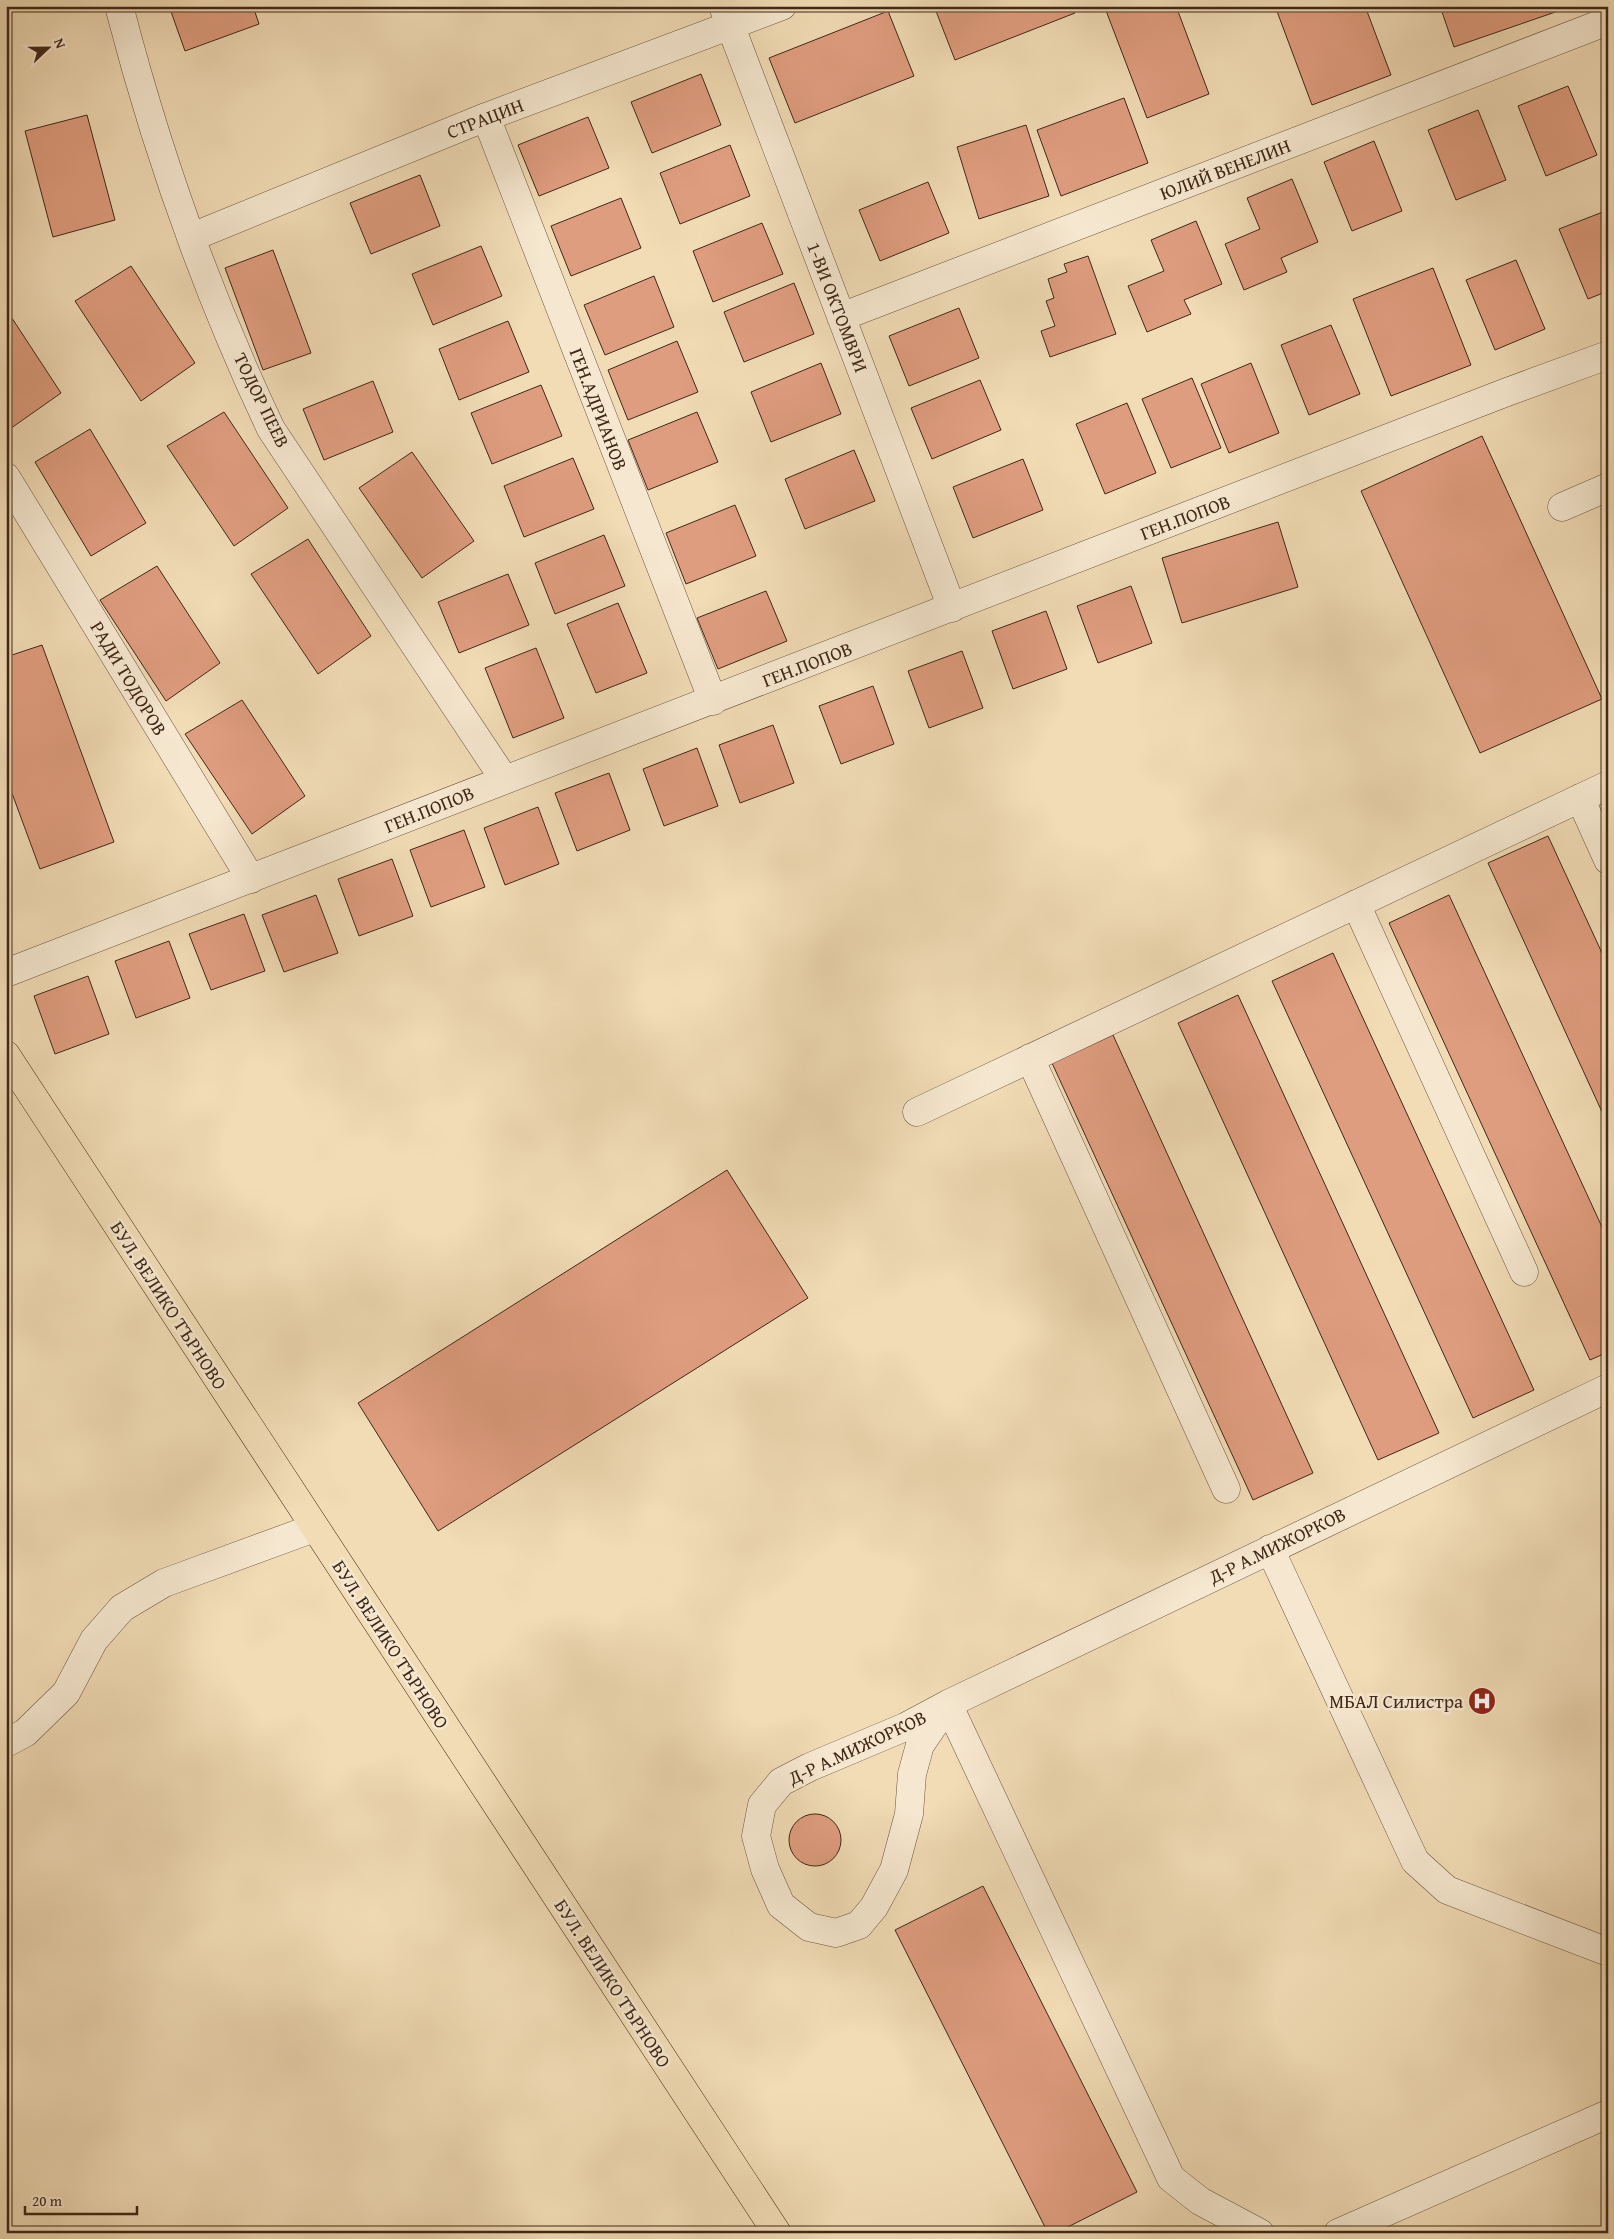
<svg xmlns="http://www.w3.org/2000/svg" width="1614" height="2239" font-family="'Gentium Book Plus',serif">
  <rect width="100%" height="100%" fill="#f1dcb6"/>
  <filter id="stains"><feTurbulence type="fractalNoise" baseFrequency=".004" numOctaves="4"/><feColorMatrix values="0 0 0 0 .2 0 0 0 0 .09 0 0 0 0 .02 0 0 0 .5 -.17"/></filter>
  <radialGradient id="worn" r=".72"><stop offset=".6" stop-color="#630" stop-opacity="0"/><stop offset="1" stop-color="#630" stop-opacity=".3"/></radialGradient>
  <path fill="#df9d7f" stroke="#402819" d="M169 6H253L259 24 185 51Z
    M934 6H1072L1075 13 955 60Z
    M1109 6H1176L1209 94 1147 118 1105 8Z
    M1275 6H1365L1391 75 1312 105Z
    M1440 6H1567V8L1454 47Z
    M888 11 914 76 795 123 769 58Z
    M701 74 721 125 652 153 631 102Z
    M1568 86 1597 155 1546 176 1518 106Z
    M1124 98 1148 163 1061 196 1037 130Z
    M1478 110 1506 180 1456 200 1428 130Z
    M87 115 115 220 53 237 25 131Z
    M588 117 609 168 539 196 518 145Z
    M1026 125 1049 196 979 219 957 147Z
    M1374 141 1402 211 1352 231 1324 162Z
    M730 145 750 196 680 224 660 173Z
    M420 175 440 226 371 254 350 203Z
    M1292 179 1318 242 1281 258 1287 272 1244 290 1225 244 1260 229 1247 198Z
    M928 182 949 233 880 261 859 210Z
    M621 198 641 248 571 276 551 226Z
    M1608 210V291L1588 299 1559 229Z
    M1196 221 1222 284 1184 300 1191 314 1147 332 1128 286 1164 271 1151 240Z
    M762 223 783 274 713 302 693 251Z
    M481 246 502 296 433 325 412 274Z
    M273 250 311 353 263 370 225 268Z
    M1088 256 1116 334 1050 357 1041 331 1055 326 1046 301 1054 298 1048 279 1067 272 1064 264Z
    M1516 260 1545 329 1495 350 1466 280Z
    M131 266 195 363 141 401 75 301Z
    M1433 268 1471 365 1391 396 1353 299Z
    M654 276 674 327 605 355 584 305Z
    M794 283 814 334 744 362 724 312Z
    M959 308 979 358 909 386 889 336Z
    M6 309 61 393 7 431 6 429Z
    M508 321 529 372 459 400 439 349Z
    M1331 325 1360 394 1309 415 1281 345Z
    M677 341 698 392 628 420 608 370Z
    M821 363 841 414 771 442 751 392Z
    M1251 363 1279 433 1229 453 1201 384Z
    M1192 378 1221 448 1171 468 1142 399Z
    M980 380 1001 430 932 459 911 408Z
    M373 381 393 432 324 460 303 409Z
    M541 385 562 436 492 464 471 413Z
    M1127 403 1156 473 1105 494 1076 424Z
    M224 412 288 508 234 546 167 446Z
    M697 412 718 462 648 490 628 440Z
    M90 429 146 523 91 556 35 462Z
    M1482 436 1602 699 1480 753 1361 491Z
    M854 450 875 501 805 529 785 479Z
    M412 452 474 541 422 578 359 488Z
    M573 458 594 509 524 537 504 486Z
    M1023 459 1043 510 973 538 953 487Z
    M735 505 756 556 686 584 666 533Z
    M1278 522 1298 587 1182 623 1162 558Z
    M604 535 625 586 555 614 535 563Z
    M308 539 371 636 318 674 251 574Z
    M157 566 220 663 166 701 100 600Z
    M508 574 529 625 459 653 438 602Z
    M1131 586 1152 643 1098 663 1077 606Z
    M766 591 787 641 718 669 697 618Z
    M618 603 647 673 596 693 567 624Z
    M1046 611 1067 669 1013 689 992 631Z
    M42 645 114 842 40 869 6 777V657Z
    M536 648 564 718 513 738 485 668Z
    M962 651 983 708 929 728 908 671Z
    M873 686 894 744 841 764 819 706Z
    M242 700 305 796 252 834 185 734Z
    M773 725 794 783 740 803 719 745Z
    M697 748 718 806 664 826 643 769Z
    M609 773 630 830 577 851 555 793Z
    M538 807 559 864 505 885 484 828Z
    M464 830 485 887 431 907 410 850Z
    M1548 836 1608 966V1125L1488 863Z
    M392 859 413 916 359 936 338 879Z
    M316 895 338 953 284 972 262 915Z
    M1449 895 1608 1240V1352L1590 1360 1389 923Z
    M244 914 265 971 211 990 189 934Z
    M169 941 190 998 136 1018 115 961Z
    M1333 953 1534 1390 1473 1418 1272 981Z
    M88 976 109 1034 55 1054 34 996Z
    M1238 995 1439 1433 1378 1460 1178 1023Z
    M1113 1035 1313 1473 1253 1500 1052 1063Z
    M727 1170 808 1298 438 1531 358 1403Z
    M789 1840a26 26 0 1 1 52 0a26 26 0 1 1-52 0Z
    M983 1886 1137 2192 1056 2233H1048L895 1930Z"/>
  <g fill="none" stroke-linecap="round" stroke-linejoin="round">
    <g stroke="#6c5540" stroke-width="29">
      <path id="minor" d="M119 6C156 149 208 296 271 429L504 779
        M723 6 952 608
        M486 117 713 701
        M192 237 486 117 782 6
        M841 317 1608 21
        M6 477 251 879
        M1562 507 1608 487
        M1580 798 1608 860
        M1356 904 1524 1272
        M6 973 1507 392 1608 355
        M1030 1058 1226 1489
        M917 1112 1608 785
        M1270 1549 1415 1861 1447 1890 1608 1952
        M948 1704 920 1745 912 1774 909 1814 894 1870 874 1907 859 1925 836 1933 809 1927 781 1905 765 1869 756 1836 762 1805 781 1782 810 1767 905 1727 948 1704 1608 1388
        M948 1704 1171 2178 1200 2201 1260 2233
        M6 1743 25 1733 66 1693 94 1640 122 1608 164 1583 314 1528
        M1338 2233 1608 2114"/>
    </g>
    <g stroke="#402819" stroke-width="29">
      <path id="major" d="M6 1055 777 2233"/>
    </g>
    <use href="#minor" stroke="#f6e8d0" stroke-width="28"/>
    <use href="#major" stroke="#f1dcb6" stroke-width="28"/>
  </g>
  <defs>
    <g id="hospital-disc" transform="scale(1.4375)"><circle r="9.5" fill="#8f2418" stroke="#f6e8d0"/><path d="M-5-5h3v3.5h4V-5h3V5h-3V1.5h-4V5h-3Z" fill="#fff"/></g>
  </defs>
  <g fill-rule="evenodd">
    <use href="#hospital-disc" x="1482" y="1701"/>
  </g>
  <g text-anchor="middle" stroke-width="5" stroke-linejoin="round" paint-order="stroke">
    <g font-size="19" fill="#402819" stroke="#f6e8d0">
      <text transform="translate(485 118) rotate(-21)" y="7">СТРАЦИН</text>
      <text transform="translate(1225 169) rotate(-21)" y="7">ЮЛИЙ ВЕНЕЛИН</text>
      <text transform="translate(838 307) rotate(69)" y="7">1-ВИ ОКТОМВРИ</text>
      <text transform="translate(262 400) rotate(64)" y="7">ТОДОР ПЕЕВ</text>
      <text transform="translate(599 409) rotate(69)" y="7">ГЕН.АДРИАНОВ</text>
      <text transform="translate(1185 517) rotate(-21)" y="7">ГЕН.ПОПОВ</text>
      <text transform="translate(807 664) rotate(-21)" y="7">ГЕН.ПОПОВ</text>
      <text transform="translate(129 678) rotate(59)" y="7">РАДИ ТОДОРОВ</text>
      <text transform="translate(429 809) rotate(-22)" y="7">ГЕН.ПОПОВ</text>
      <text transform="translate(169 1305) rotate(57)" y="7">БУЛ. ВЕЛИКО ТЪРНОВО</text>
      <text transform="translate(1277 1545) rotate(-26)" y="7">Д-Р А.МИЖОРКОВ</text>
      <text transform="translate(391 1644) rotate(57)" y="7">БУЛ. ВЕЛИКО ТЪРНОВО</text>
      <text transform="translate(857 1747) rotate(-25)" y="7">Д-Р А.МИЖОРКОВ</text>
      <text transform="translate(613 1983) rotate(57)" y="7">БУЛ. ВЕЛИКО ТЪРНОВО</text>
    </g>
    <g font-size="19" fill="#402819" stroke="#f6e8d0" text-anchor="end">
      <text x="1463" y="1708">МБАЛ Силистра</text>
    </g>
  </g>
  <rect width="1614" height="2239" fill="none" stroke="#f1dcb6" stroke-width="25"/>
  <rect x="8" y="8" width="1599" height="2224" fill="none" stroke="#402819" stroke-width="2.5"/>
  <rect x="12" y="12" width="1589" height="2214" fill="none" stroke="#402819"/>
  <g transform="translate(48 48) rotate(68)" stroke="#f6e8d0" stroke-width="4" paint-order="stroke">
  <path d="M0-4L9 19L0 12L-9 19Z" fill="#402819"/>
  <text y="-8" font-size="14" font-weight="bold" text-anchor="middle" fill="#402819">N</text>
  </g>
  <path d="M25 2206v8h112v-8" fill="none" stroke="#402819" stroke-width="2.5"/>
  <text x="32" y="2206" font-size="15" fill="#402819" stroke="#f6e8d0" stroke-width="4" paint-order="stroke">20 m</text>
  <rect width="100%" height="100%" filter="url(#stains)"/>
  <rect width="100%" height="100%" fill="url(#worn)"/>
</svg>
